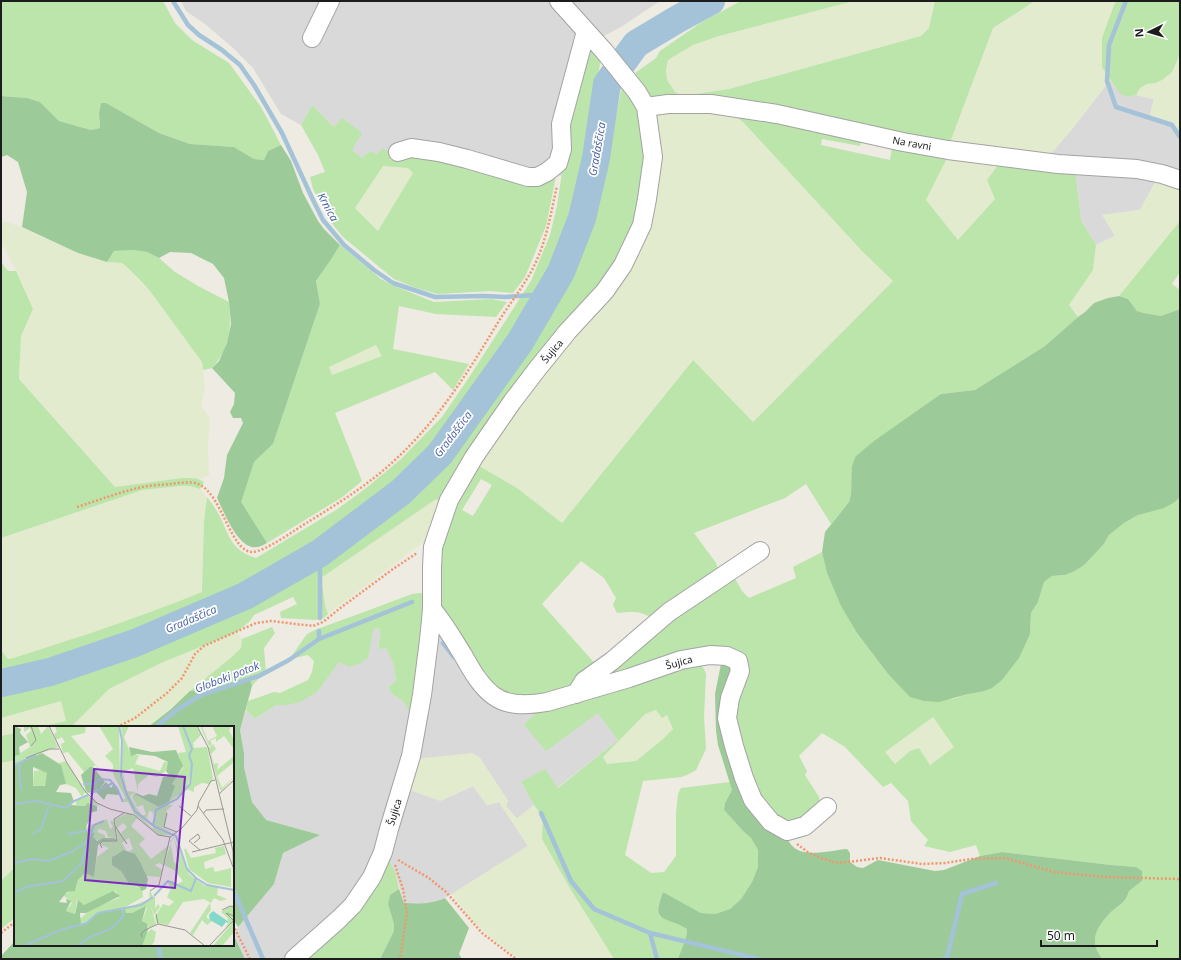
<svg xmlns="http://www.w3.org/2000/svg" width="1181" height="960" font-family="'Noto Sans',sans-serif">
  <rect width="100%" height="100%" fill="#edebe2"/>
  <path fill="#dad9d9" d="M181 1H660L621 27 589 44 562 176 378 154 370 151 362 158 352 150 343 118 334 127 312 105 301 125 281 114 253 68 232 47 205 24 186 11Z
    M1110 80 1117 90 1129 97 1136 95 1154 99 1150 115 1172 122 1180 131V183L1158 177 1140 210 1103 215 1115 236 1096 245 1081 220 1075 171 1049 156 1073 128Z
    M426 612 541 707 546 750 598 712 618 740 557 788 521 782 534 805 517 819 506 806 508 801 480 758 471 753 440 801 473 786 487 805 499 802 528 846 452 894 436 902 421 904 404 903 396 874 389 860 303 959H245L234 934 238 927 274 884 283 853 319 835 265 820 252 802 244 767V753L240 730 246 710 255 719 276 705H287L332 672 339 661 373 631 374 628 379 629 381 634 378 646 379 649 386 647 394 665 396 681 388 687 392 694 404 702Z"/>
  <path fill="#e3ebce" d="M854 1H935L929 28 921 36 729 89 683 96 675 92 667 80 666 70 668 60 693 45 719 36Z
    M1035 1H1117L1114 5 1102 38V67L1110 80 1073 128 1049 156 949 145 993 28Z
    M1180 52V131L1172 122 1150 115 1154 99 1136 95 1140 88 1147 84 1155 83 1177 61Z
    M730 111 744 123 862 251 893 281 753 422 692 360 562 523 517 488 476 464 658 113Z
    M949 154 1001 161 987 180 995 199 958 240 926 200Z
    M383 166 408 168 414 173 379 231 355 208Z
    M1158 177 1180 183V221L1119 296 1108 298 1094 303 1085 312 1078 317 1069 305 1093 270 1096 245 1115 236 1102 215 1140 210Z
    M1 222H8L78 253 107 262 122 263 128 268 150 291 202 362 205 387 201 406 210 419 208 447 209 476 200 479 182 478 115 487 19 379 21 336 33 309 16 271 1 242Z
    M377 345 383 356 332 375 329 367Z
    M181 486H190L200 489 207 497 204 522 203 592 164 608 53 646 8 659 1 650V538L142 490Z
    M436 499 440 502 429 538 328 614 325 605 321 578Z
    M237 632 242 639 241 648 233 656 148 727H71L109 689 161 663Z
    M61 701 66 721 39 727H15V733L1 736V718Z
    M656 710 667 715 673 730 636 761 607 764 603 757 645 714Z
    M933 717 954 747 930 765 910 751 895 764 885 752Z
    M472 753 480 758 508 801 506 806 516 819 534 805 543 817V839L571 890 614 959H521L508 951 472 921 452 894 528 846 499 802 487 805 473 786 440 801 407 789 415 759Z
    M15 760V867L1 881V763Z"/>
  <path fill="#bbe5aa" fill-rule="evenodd" d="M1 1H163L175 23 192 40 229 63 261 107 281 145 268 151 264 160 254 159 234 147 190 144 159 133 106 103H101L99 113 100 128 91 130 59 121 40 102 27 98 1 96Z
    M741 1H854L719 36 693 45 668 60 666 70 667 80 675 92 683 96 729 89 921 36 929 28 935 1H1035L993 28 949 145 661 99 651 96 635 73 656 58 660 51 670 44 702 22Z
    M1117 1H1180V52L1177 61 1172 72 1162 80 1155 83 1147 84 1140 88 1136 95 1129 97 1122 95 1117 90 1102 67V38L1114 5Z
    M589 44 601 57 579 198 557 266 539 286 535 296 525 310 519 328 482 385 427 457 371 507 320 537 301 551 241 589 162 625 53 663 1 675V650L8 659 13 658C77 638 141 617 202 592L204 522 207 497C211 502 215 508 218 513 225 525 229 543 241 551 246 555 251 556 256 558L336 510 365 489 401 459 442 417 468 379 531 281 550 235 557 206 572 106Z
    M622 85 638 105 645 142 641 201 624 249 440 502 436 499 321 578 325 605 328 614 324 618 315 620 281 618 280 612 297 604 293 597 254 615 250 621 237 632 161 663 109 689 71 727H40L66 721 61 701 1 718V692L58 681 76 676 171 641 279 589 341 549 398 507 437 474 555 309 580 254 588 233 604 183Z
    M312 105 334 127 342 118 362 133 352 150 362 158 370 151 378 154 383 148 397 158 415 151 556 176 546 226 525 277 513 293 490 291 438 294 416 288 394 279 343 237 334 226 327 216 313 189 310 177 325 172 318 155 301 125ZM383 166 408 168 413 173 378 231 355 208Z
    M730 111 863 138 860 146 822 139 821 145 890 160 893 142 949 154 926 200 958 240 995 199 987 180 1001 161 1075 170 1081 220 1096 245 1093 270 1069 305 1078 317 1045 346 975 390 941 394 852 481 851 494 849 502 831 524 806 484 785 498 694 533 716 563 720 574 653 619C640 610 633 612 617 613L613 605 616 598 604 578 581 561 542 604 598 667 575 687 546 699 497 694 440 608 439 600 443 530 476 464 517 488 562 523 693 360 753 422 893 281 862 251 744 123ZM481 479 492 485 473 516 462 510Z
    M1180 221V272L1172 284 1180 290V309L1161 316 1144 313 1137 311 1128 299 1119 296Z
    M340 245 381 279 392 285 434 302 491 299 507 302 496 317 436 314 399 306 393 349 469 364 453 390 435 372 335 413 362 481 341 498 267 543 240 502 254 462 273 444 320 304 316 281 330 261ZM376 345 382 356 332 375 329 367Z
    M133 250 147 252 159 258 175 272 198 286 229 302C231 328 231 347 212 368L203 370 202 362 150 291 142 282 128 268 122 263 107 262 114 251Z
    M1 262 8 271H16L33 309 21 336 19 379 115 487 182 478C190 478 197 477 204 482L200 489 190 486H181L142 490 1 538Z
    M1180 497V959H1102C1099 954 1095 948 1095 942 1094 931 1104 919 1111 912 1120 904 1126 904 1129 891L1142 881 1136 867 1111 865 1002 852 980 856 976 845 950 852 924 846 928 840 911 821 908 801 891 783 883 787 845 747 822 733 799 756 807 771 805 775 819 797 820 804 813 813 794 823 783 822 764 805 733 723 741 656 599 684 614 664 733 575 742 591 749 598 796 578 793 567 822 552 827 573 841 605 857 633 888 674 910 696 953 699 968 694 1030 634 1031 613 1038 602 1044 582 1052 576 1065 575 1073 572 1099 549 1104 544 1109 535 1124 523 1138 515 1175 502ZM933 717 954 747 930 765 919 748 910 751 895 764 885 752Z
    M421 593 426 599 423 650 410 713 404 702 392 694 388 687 396 681 394 665 386 648 379 649C377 641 383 639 379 629L375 628 373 631 368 658 359 664 349 667 339 662 332 672 317 692 300 702 287 705H276L255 719 246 710 248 701 274 692 280 693 308 680 312 672 314 661 308 655 295 658 293 654 307 634 315 630 372 609 412 594Z
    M272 627 275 633 264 648 266 673 261 676 252 686 249 680 213 688 190 691 233 656 241 648 242 639Z
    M694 664C703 666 703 666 706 674L704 717 706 749 696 770 691 773 682 777 643 781 625 855 651 873 664 872 676 856V814L678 794 681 788 730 782 732 790 725 803 724 810 744 832 751 838 758 850V867L752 882 741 899 730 909 715 914 701 913 663 892C660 900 655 909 660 917L679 924 687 929C687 940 681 949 678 959H614L571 890 542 839 543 817 534 805 521 782 545 769 558 788 618 740 598 713 546 751 524 725 541 707ZM656 710 662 718 667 715 673 729 663 739 636 761 607 764 603 757 645 714Z
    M15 733V760L1 763V736Z
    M389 860 396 874 399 889 390 895 388 904 394 924V931L380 959H303Z
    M15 867V918L1 929V881Z"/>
  <path fill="#9dca99" d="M1 96 27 98 40 102 59 121 91 130 100 128 99 113 101 103H106L159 133 190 144 234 147 254 159 264 160 268 151 281 145 291 161 303 193 318 221 324 229 340 245 330 261 316 281 320 304 273 444 254 462 241 502 267 543C262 546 255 549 249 546 235 540 224 512 217 498L224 478 227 455 243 423 241 418H233L230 412 234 404 235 393 212 368 219 361 227 343 231 324 229 302 224 278 213 264 191 253 170 252 159 258 147 252 133 250 114 251 107 262 78 253 22 227 27 192 18 162 7 155 1 157Z
    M1119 296 1128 299 1137 311 1144 313 1161 316 1180 309V497L1175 502 1164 508 1138 515 1124 523 1109 535 1104 544 1084 565 1073 572 1065 575 1052 576 1044 582 1038 602 1031 613 1030 634 1019 658 1002 680 992 688 984 691 968 694 939 702 924 701 910 697 888 674 857 633 841 606 827 573 822 552 825 532 849 502 851 494 852 466 856 456 874 441 941 394 975 390 1045 346 1078 317 1085 312 1094 303 1108 298Z
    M721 664 735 666 731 756 785 837C789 841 792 847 796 849 807 857 834 850 847 849L850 853V862L857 867 863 868 878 860 935 871 944 870 980 856 1002 852 1111 865 1136 867 1142 871V881L1129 891C1126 903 1120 904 1111 912 1104 919 1094 931 1095 942 1095 948 1099 954 1102 959H678C681 949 687 940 687 929 665 915 650 925 663 892L701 913 715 914 730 909 741 899 752 882 758 867V850L751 838 744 832 724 810 725 803 732 790 718 745 716 731 715 694Z
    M250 680 252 686 240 730 244 753V767L252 802 266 820 320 835 283 853 274 884 238 927 233 919V727H148L171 709 190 691 213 688Z
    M399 889 404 903C420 904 431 904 445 898L469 928 459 954 462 959H380L394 931V924L388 904 390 895Z
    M233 933 245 959H1V956L15 941V945H233Z"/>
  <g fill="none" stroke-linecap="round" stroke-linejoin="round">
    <path stroke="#a4c2d8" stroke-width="4.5" d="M173 1 188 25 199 35 222 50 240 65 254 85 282 133 313 200 323 220 344 245 374 270 393 283 435 297 484 296 505 297 548 294
      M1126 1 1109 45 1107 81 1116 107 1172 125 1180 137
      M320 618V553
      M319 639 412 602
      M443 643 454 657
      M156 727 178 709 201 695 259 676 289 660 319 639V631
      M541 813 571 881 594 909 650 933 759 959
      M233 889 263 959
      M650 933 657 959
      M158 945 161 959
      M944 959 947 958 962 894 996 883"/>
    <path stroke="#a4c2d8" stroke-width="28" d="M1 683 50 672 135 643 245 596 320 553 401 492 440 454 520 342 561 272 582 218 596 158 607 84 636 44 676 20 711 1"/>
    <g stroke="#a3a3a3" stroke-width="20">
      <path id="minor" d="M312 38 330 1
        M646 107 668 104H711L777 114 903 142 948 150 1058 164 1137 169 1162 174 1180 180
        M398 152 411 148 439 152 467 159 528 177H537L547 172 558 163 562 149 561 124 586 31
        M432 609C444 623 453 639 463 655 471 669 480 686 494 696 509 707 530 705 547 702L629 678 681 660 710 655 727 656 738 661 740 671 730 698 727 718 734 746 744 778 753 800 771 822 787 831 805 826 827 807
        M576 694 584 681 612 661 669 612 760 551
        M294 959 339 919 353 905 372 877 383 852 389 829 411 756 422 695 429 640 432 609V568L433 547 449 500 474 457 512 402 538 368 568 331 605 291 623 265 642 225 647 199 653 157 646 107 637 92 604 51 559 1"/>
    </g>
    <path stroke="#f1976e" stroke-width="2.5" stroke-dasharray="2 2" stroke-linecap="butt" d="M77 507C99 500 120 492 142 487 151 485 161 485 170 484 178 483 191 481 198 484 222 493 230 551 252 552 265 552 296 529 308 522 339 503 371 483 397 458 439 419 468 372 497 324 509 304 525 285 535 264 547 239 551 212 557 186
      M117 727 135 718 167 693 182 678 195 654 204 646 256 623 271 621 313 626 323 622 339 609 393 569 417 553
      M797 844 809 853 821 858 836 863 856 861 880 858 922 864 945 863 971 859 1005 858 1054 872 1105 877 1180 879
      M398 860 429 878 446 892 482 933 516 959
      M395 865 403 889 407 912 400 959
      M233 925 250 959
      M1 933 15 922"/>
    <use href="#minor" stroke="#fff" stroke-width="18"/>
  </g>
  <g text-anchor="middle" stroke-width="3.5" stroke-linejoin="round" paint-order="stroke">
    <g font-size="10" fill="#1c1c1c" stroke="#fff">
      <text transform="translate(912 143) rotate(10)" y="4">Na ravni</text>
      <text transform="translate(552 351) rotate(-50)" y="4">Šujica</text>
      <text transform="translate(679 662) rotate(-15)" y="4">Šujica</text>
      <text transform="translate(394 812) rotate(-73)" y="4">Šujica</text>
    </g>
    <g font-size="11" font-style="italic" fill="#4e68a6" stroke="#fff">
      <text transform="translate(597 149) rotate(-80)" y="4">Gradaščica</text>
      <text transform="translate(328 207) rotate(61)" y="4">Krnica</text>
      <text transform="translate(453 434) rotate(-53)" y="4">Gradaščica</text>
      <text transform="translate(191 619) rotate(-23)" y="4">Gradaščica</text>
      <text transform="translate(227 677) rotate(-21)" y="4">Globoki potok</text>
    </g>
  </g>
  <g transform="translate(14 726)">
    <rect width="220" height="220" fill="#edebe2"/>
    <path d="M10 0H24L27 8 34 0 44 21 13 32 0 39V31L16 21 12 9 17 5 16 2 10 6ZM41 0H72L71 7 57 10 91 50 81 39 71 47 54 26 49 27 47 18 51 16 48 11 42 14 40 8 43 6ZM85 0H105L106 51 120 84 137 101 158 109H145L120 88 114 76H110V72L112 73 99 48V38L91 30 99 23ZM107 0H115L110 11 117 29H125L121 38 146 45 150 36H154L151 46 142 51 135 49 124 58V66L119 42 109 46 113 65 122 66 116 70 122 81 128 89H132L129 79 123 81 118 71 122 69 145 81 142 84 139 89 138 96 139 86 135 85 133 92 131 91 140 99 143 84 151 79H159L153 84 150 102 142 99 161 107 141 101 131 93 120 82 113 69 107 42 109 15ZM164 0H182L187 9 179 17 180 22 193 21 199 52 195 58 188 57 180 61V66L173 63 176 58 177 53 176 50 172 64 155 76 160 60 158 59 159 55 169 42 164 27 172 26ZM188 0 194 15 203 10 198 0H217L215 5 219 12 220 23 210 10 202 16V12L196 15 198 18 195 20 187 2ZM199 18 202 23 197 28 200 38 204 37 203 44 220 30V36L203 50 208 62 220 51 207 65 203 54 195 22ZM52 35 73 68 70 67 68 71 62 62 52 58 45 37ZM29 44 33 47V59L22 61 19 59 20 45ZM74 69 78 71 86 80 75 77 71 80 62 79V73H68ZM114 87 123 92 117 100 131 113 125 118 137 133 155 119 149 139 145 137 141 139 148 144 146 151 132 150 122 130 115 125 119 123 115 112 111 114 107 107 113 101 109 97 103 102 111 115 108 117 112 124 100 129 98 138 107 145 115 158 128 163 129 171 106 184 86 187 76 195 65 198 66 193 77 183 105 172 103 167 101 165 94 168 70 179 63 174 61 188 52 185 58 177 49 169 62 163 64 154 71 147 80 151 83 131 95 122 87 119 90 115 104 113 101 93ZM93 93 96 103 99 101 96 96 98 94 100 97 102 112 94 111 92 105 85 103 83 106 91 109V113L82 114 79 111 81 106 77 108 72 101ZM159 110 175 148 191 160 204 161 203 169 213 173 207 175 200 172 197 177 190 173 169 176 154 199 143 197 141 191 149 178 155 180 160 176 153 171 157 162 153 156 158 155 164 158 169 155 160 144 150 139ZM160 113 161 116 165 139 160 137 157 119 156 114ZM210 120 212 128 190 136 191 143 199 141 201 146 217 142V161L194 157 175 143 170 123H172L177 132 202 127 201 122ZM135 166H137L139 172 140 170 141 171V183L144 178 146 181 140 189 136 178 142 198 136 202 128 196 133 181 118 187H112L110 183 136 173ZM196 177 197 184 192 191 198 195 193 199 188 194 179 209 176 207ZM216 180 220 181V206L208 220H199L219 196 211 203 215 196 213 194 214 192 207 186ZM137 203 142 206 140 216 137 220H128L130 211Z" fill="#bbe5aa" fill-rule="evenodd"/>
    <path d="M0 0 7 3 6 7 14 16 5 21 6 28 0 31ZM115 21 138 26 162 24 169 40 158 58 161 60 155 76 145 81 122 69 118 71 122 67 129 70 135 68 143 70 149 51 156 50 152 45 154 36 141 30 123 28 117 30ZM28 27 47 39 52 58 46 59 42 66 57 67 60 76 57 79 71 80 74 77 83 80V85L75 87 77 90 72 101 73 105 77 108 81 106 79 111 83 115 89 112H100L103 114 89 115 84 119 80 151 71 147 64 154 61 165 53 166 45 176 53 177 52 173 57 175 52 185 61 188 64 174 70 179 99 165 106 170 72 187H66L67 200 86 187 111 183 112 187H118L132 180 128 195 133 198 134 204 128 220H0V39ZM19 41 33 47 31 60H19ZM76 41H79L91 56 85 63 92 56 97 62 99 59 97 54 104 63 105 69 93 68 90 74 82 66 84 63 75 67 72 65 67 49ZM110 124 121 128 126 136 134 153 132 163 128 165 125 161 115 158 107 145 98 139V131Z" fill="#9dca99" fill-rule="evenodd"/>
    <path d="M199 185 215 196 214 197 212 196 208 201 196 194 195 189Z" fill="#84d8c9"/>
    <path fill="none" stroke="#a4c2d8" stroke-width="2" d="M105 0 108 14 107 50 113 69 121 85 141 101 162 110 173 143 182 152 193 159 220 164M5 37 7 64M0 39 22 29M69 58H81L86 53 96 54 103 62 109 76M76 68 99 57M0 78 23 75 52 82 58 76 74 69M139 100 142 84 163 73 176 58 178 38 175 29 178 23 169 0M19 108 27 103 35 80M53 108 77 104M0 137 18 133 34 135 57 126 73 116M0 167 12 161 49 155 67 138 80 99 90 95M140 170 154 155 177 165 182 152M10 220 46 204 73 197 84 187 127 179 139 171M64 220 74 212 96 203 109 191V184"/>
    <path fill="none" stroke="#999893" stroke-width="1" d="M17 0 22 14 17 20M35 0 53 37 71 65 83 77 96 83 120 89 144 109 156 111 168 102 183 84 185 76 197 55 201 54M183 0 194 21 219 125 220 168M12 32 35 23H45M205 68 220 54M165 80 177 90M184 80 209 114 219 141M153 87 150 101 163 106M190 87 192 84 210 83M101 100 113 118M180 117 186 112 184 108 175 115 186 124M88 122 86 118 89 115H103L100 93 110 87M178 126 220 116M136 165 145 159 156 111M208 184 216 180 220 181M142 188 144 198 171 204 191 220M220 195 212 187 220 190M128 211 127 208 131 204 144 198M195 220 220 194"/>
    <path fill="#7b2cbf" fill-opacity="0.15" stroke="#7b2cbf" stroke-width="2" d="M80 43 171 51 161 162 71 154Z"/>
    <rect width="220" height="220" fill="none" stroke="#1c1c1c" stroke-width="2"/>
  </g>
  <rect width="1181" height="960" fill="none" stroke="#1c1c1c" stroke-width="4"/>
  <g transform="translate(1149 32) rotate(265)" stroke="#ffffff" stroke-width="3" paint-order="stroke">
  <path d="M0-3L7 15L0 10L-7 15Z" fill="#1c1c1c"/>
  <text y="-6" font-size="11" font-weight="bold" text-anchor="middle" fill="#1c1c1c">N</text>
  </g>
  <path d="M1041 940v6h116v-6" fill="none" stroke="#1c1c1c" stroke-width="2"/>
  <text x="1047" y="940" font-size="12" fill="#1c1c1c" stroke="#ffffff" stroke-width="3" paint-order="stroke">50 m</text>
</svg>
